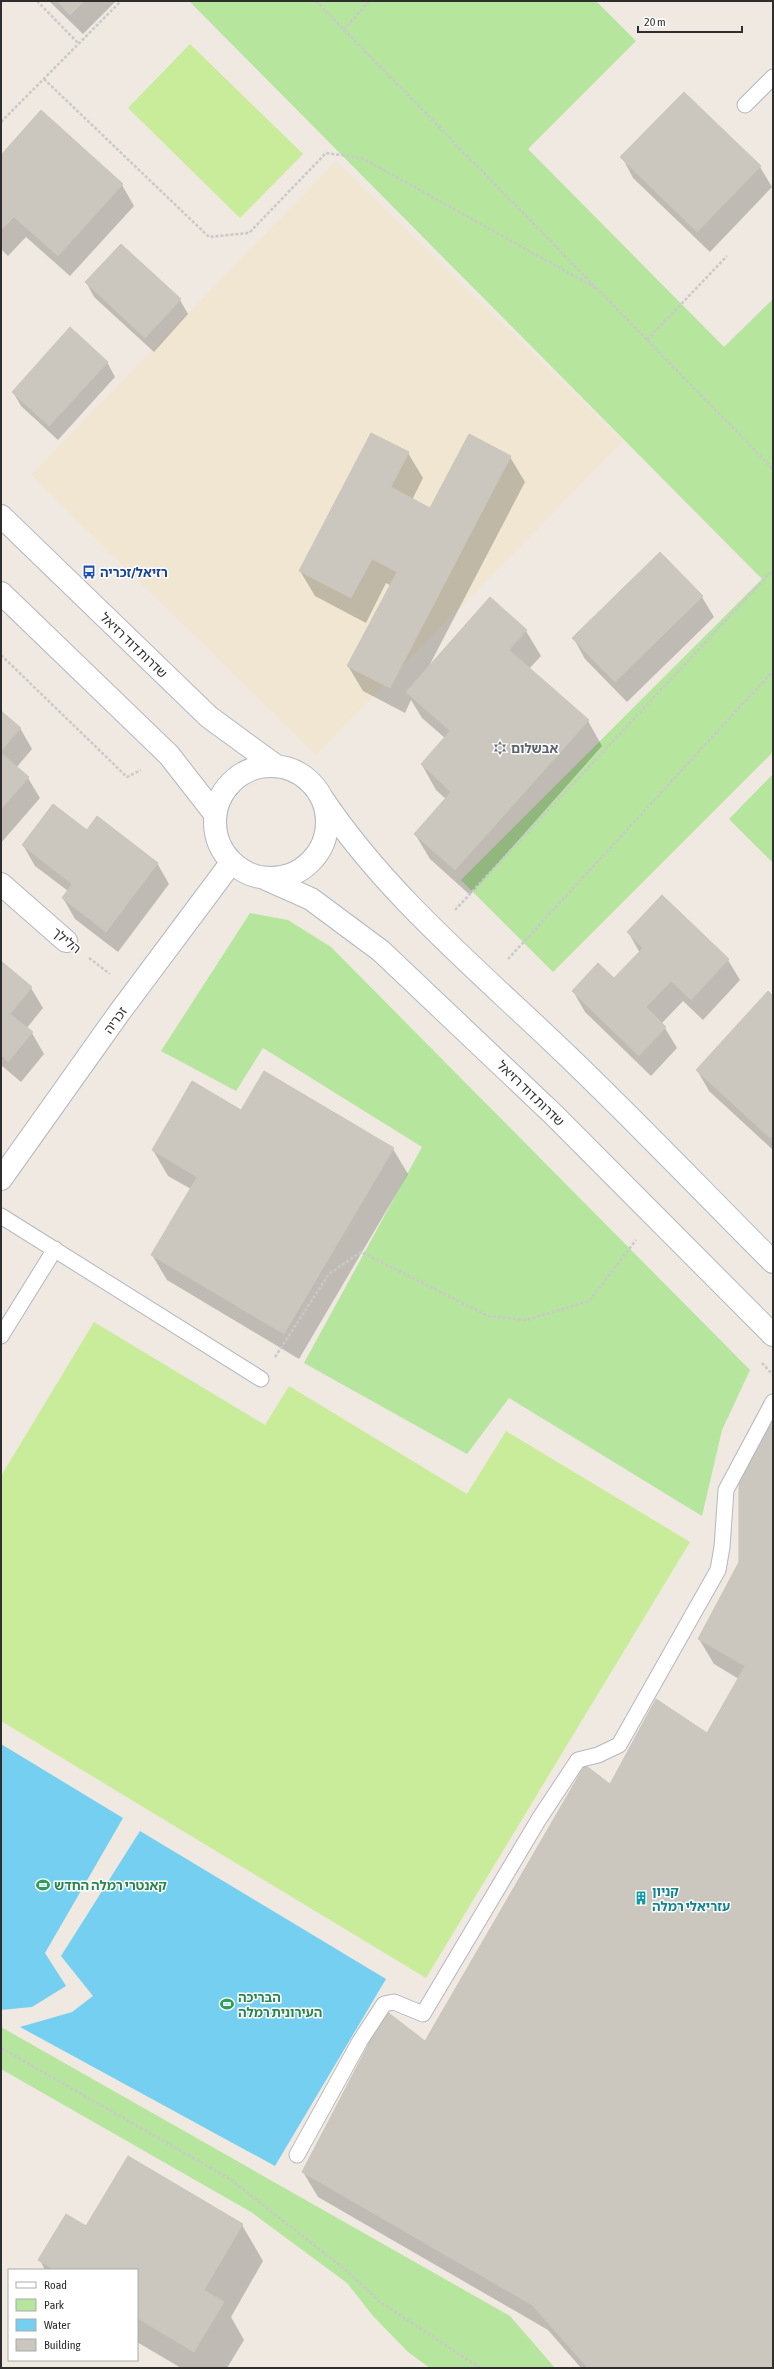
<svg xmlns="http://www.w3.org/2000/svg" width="774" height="2369" font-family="'Asap Condensed','Noto Sans Hebrew',sans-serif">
  <rect width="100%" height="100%" fill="#efe9e1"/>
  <path fill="#f0e6d1" d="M336 161 623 441 316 755 31 475Z"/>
  <path fill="#b6e59e" d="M189 1H596L636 41 528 149 724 347 773 299V752L553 972 461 880 762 579Z
    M773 774V863L729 819Z
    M250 913 288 920 331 947 750 1370 722 1430 702 1516 509 1398 467 1454 304 1363 422 1147 263 1048 236 1091 161 1051Z
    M1 2027 510 2316 555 2368H430L408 2352 373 2316 347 2283 251 2212 1 2069Z"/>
  <path fill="#c9ec9a" d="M190 44 303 154 240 218 128 108Z
    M94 1322 265 1425 289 1386 467 1494 506 1431 690 1542 426 1978 1 1721V1476Z"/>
  <path fill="#75cff0" d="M1 1744 123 1818 45 1953 66 1986 32 2007 1 2010Z
    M140 1831 386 1979 275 2166 20 2027 72 2012 93 1996 61 1956Z"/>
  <path fill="#0003" d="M49 1H116L83 34Z
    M1 156 122 185 134 206 70 276 26 237 8 256 1 249Z
    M622 157 760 167 772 187 710 252 633 178Z
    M86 282 180 300 188 314 154 352 94 297Z
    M107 362 115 377 58 440 21 406 13 392Z
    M408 453 423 478 412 500 430 509 510 457 525 482 428 668 526 631 541 656 529 669 588 721 602 746 470 895 430 859 415 834 446 799 436 790 422 765 445 738 422 718 411 700 405 713 363 691 348 666 391 586 386 583 366 623 315 596 300 571Z
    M702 597 714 617 627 702 585 659 574 639Z
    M1 712 20 728 32 749 16 768 28 778 40 798 1 843Z
    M87 831 157 863 169 884 118 952 75 919 63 898 68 891 35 866 23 845Z
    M662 897 728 960 740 980 703 1020 683 1001 662 1023 677 1048 651 1076 585 1012 573 991 614 980 640 953 628 932Z
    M1 963 31 988 43 1008 26 1029 32 1033 44 1054 21 1082 1 1065Z
    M773 997V1150L709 1091 697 1070Z
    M264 1072 393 1149 408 1174 299 1359 167 1280 152 1255 191 1189 168 1176 153 1150 241 1111Z
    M773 1410V2368H581L548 2330 318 2197 303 2172 426 2043 611 1786 707 1734 739 1679 714 1664 699 1639 740 1562Z
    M242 2225 263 2261 231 2317 244 2340 227 2368H181L137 2342V2270H45L40 2260Z"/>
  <path fill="#cbc7bf" stroke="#cbc5ba" d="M57 1H84L70 15Z
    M684 92 761 166 697 232 620 157Z
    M41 110 123 184 58 256 14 217 1 230V155Z
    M121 244 181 299 145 338 85 282Z
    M70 327 108 362 49 426 12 392Z
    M371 433 409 452 391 487 430 508 469 434 511 456 390 688 347 666 397 572 372 559 351 598 299 571Z
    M660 552 703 596 615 682 572 638Z
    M490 597 527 630 509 650 589 720 455 870 414 834 451 792 421 764 450 731 406 692Z
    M1 711 21 728 1 751Z
    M1 753 29 777 1 809Z
    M53 804 87 830 97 816 158 863 106 932 62 898 72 884 22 845Z
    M662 895 729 959 691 1000 671 981 646 1007 666 1027 639 1056 572 991 598 963 614 978 643 948 627 932Z
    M1 961 32 987 10 1014 33 1032 8 1062 1 1055Z
    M768 991 773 996V1135L770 1138 696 1070Z
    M264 1071 394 1148 284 1334 151 1255 197 1177 152 1150 192 1081 241 1110Z
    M764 1401 773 1408V2368H588L532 2305 302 2172 386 2011 425 2041 585 1765 610 1784 656 1699 707 1733 745 1666 698 1639 739 1562V1466Z
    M128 2156 243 2224 204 2290 224 2302 194 2352 137 2318V2270H55L38 2260 66 2214 86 2226Z"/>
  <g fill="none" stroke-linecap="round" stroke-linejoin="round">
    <g stroke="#b4b7c1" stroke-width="17">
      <path id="service" d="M745 105 773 77
        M1 1216 261 1379
        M1 1336 55 1249
        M297 2155 360 2041 384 2004 394 2002 423 2014 539 1819 578 1760 598 1755 619 1745 718 1570 722 1547 726 1490 773 1402"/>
    </g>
    <g stroke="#b4b7c1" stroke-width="24">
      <path id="minor" d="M1 884 66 941
        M1 1179 119 1013 231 863"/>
    </g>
    <g stroke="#b4b7c1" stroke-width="24">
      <path id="secondary" d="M1 516 209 717 276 766
        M1 593 169 755 215 814
        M215 822a56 56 0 1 1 112 0a56 56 0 1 1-112 0Z
        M322 798C384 891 473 966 554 1043 629 1114 700 1189 773 1262
        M266 879 311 899 381 951 554 1115 773 1335"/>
    </g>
    <path stroke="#c9c9c9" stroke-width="2.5" stroke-dasharray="3 2" stroke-linecap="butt" d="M37 1 79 44
      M316 1 773 469
      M344 30 369 1
      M44 79 209 237 249 233 326 153 362 158 596 288
      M1 122 121 1
      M647 340 727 256
      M1 655 127 777 141 770
      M455 910 773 570
      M89 958 110 974
      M508 959 773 671
      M275 1357 329 1274 361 1252 488 1316 526 1320 589 1301 636 1240
      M762 1363 773 1375
      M1 2048 230 2179 347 2271 379 2301 480 2368"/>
    <use href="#service" stroke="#fff" stroke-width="15"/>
    <use href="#minor" stroke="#fff" stroke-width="22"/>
    <use href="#secondary" stroke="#fff" stroke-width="22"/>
  </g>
  <defs>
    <g id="bus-bare" transform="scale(1.08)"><path d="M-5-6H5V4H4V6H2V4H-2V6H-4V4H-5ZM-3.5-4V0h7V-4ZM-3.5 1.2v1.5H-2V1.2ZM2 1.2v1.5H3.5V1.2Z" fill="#1a4fb4" stroke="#fff" stroke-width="2.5" paint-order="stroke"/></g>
    <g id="synagogue-bare" transform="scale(1.08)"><path d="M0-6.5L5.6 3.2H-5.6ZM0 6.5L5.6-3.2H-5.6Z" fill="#6b7280" stroke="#fff" stroke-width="2.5" paint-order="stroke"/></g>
    <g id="stadium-bare" transform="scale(1.08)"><path d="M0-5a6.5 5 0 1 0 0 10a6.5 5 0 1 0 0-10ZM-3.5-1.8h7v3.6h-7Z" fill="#2e9e5b" stroke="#fff" stroke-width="2.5" paint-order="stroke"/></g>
    <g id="building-bare" transform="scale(1.08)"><path d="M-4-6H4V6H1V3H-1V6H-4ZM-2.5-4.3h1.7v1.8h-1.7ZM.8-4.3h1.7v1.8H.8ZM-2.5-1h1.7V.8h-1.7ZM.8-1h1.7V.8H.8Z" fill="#0f9aa8" stroke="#fff" stroke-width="2.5" paint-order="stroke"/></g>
  </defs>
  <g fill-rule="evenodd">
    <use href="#bus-bare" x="89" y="572"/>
    <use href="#synagogue-bare" x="500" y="748"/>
    <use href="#stadium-bare" x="43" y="1885"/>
    <use href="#building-bare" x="641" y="1898"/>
    <use href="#stadium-bare" x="227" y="2004"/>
  </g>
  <g text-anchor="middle" stroke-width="3" stroke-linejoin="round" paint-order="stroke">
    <g font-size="13" font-weight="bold" fill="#164399" stroke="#fff" text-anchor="start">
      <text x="100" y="577">רזיאל/זכריה</text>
    </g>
    <g font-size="13" fill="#2e2e2e" stroke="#fff">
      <text transform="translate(134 645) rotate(44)" y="5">שדרות דוד רזיאל</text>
      <text transform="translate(67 940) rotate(39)" y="5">הלילך</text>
      <text transform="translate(115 1020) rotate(-54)" y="5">זכריה</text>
      <text transform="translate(531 1093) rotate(44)" y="5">שדרות דוד רזיאל</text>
    </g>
    <g font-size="13" font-weight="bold" fill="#5b616d" stroke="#fff" text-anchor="start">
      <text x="511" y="753">אבשלום</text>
    </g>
    <g font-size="13" font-weight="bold" fill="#27864d" stroke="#fff" text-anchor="start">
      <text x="54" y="1890">קאנטרי רמלה החדש</text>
      <text x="238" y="2002">הבריכה<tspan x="238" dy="15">העירונית רמלה</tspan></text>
    </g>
    <g font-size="13" font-weight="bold" fill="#0d838f" stroke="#fff" text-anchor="start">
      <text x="652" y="1896">קניון<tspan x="652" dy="15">עזריאלי רמלה</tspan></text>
    </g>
  </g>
  <rect width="774" height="2369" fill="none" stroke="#2e2e2e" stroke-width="4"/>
  <rect x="8" y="2269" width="130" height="92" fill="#ffffff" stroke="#ababab"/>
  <rect x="16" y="2282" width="20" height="6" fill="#ffffff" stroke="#ababab"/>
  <text x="44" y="2289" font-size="12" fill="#2e2e2e">Road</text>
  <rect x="16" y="2299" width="20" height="12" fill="#b6e59e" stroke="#ababab"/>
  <text x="44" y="2309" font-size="12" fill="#2e2e2e">Park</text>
  <rect x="16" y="2319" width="20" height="12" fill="#75cff0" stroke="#ababab"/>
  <text x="44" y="2329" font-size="12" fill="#2e2e2e">Water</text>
  <rect x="16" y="2339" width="20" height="12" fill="#cbc7bf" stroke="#ababab"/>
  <text x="44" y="2349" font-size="12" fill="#2e2e2e">Building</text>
  <path d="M638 26v6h104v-6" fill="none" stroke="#2e2e2e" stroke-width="2"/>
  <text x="644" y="26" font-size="12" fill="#2e2e2e" stroke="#ffffff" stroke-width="3" paint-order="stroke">20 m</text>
</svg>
